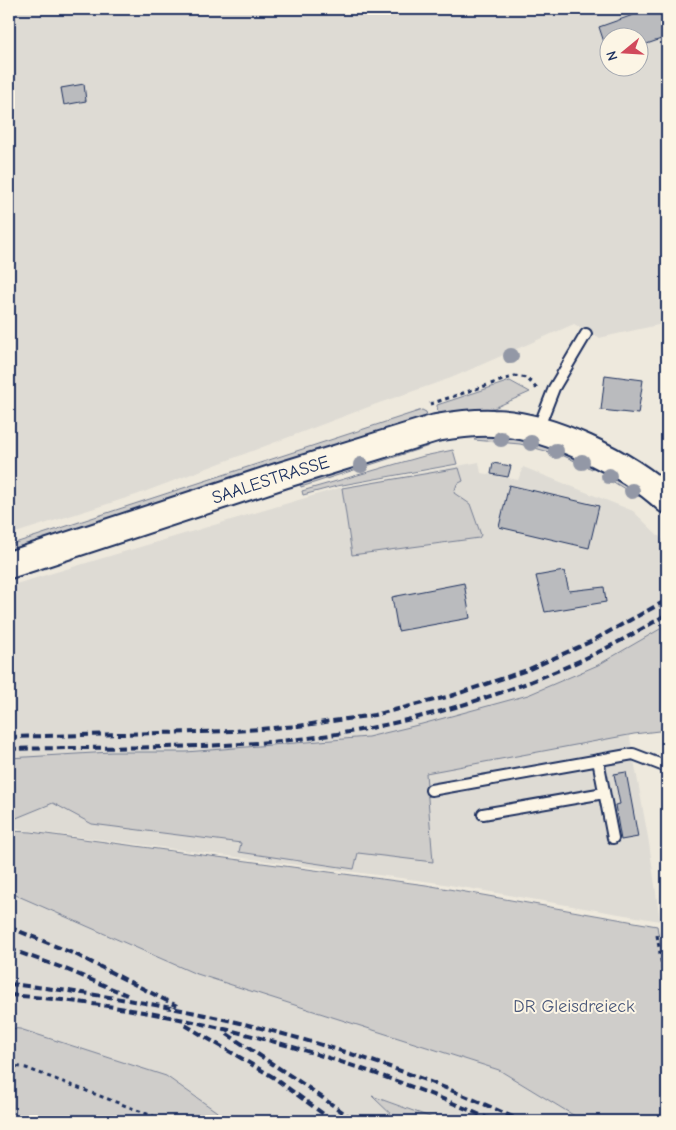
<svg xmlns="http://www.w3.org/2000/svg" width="676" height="1130" font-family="'Comic Neue',sans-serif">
  <rect width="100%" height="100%" fill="#eee9dd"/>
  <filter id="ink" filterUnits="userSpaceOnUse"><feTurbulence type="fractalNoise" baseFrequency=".02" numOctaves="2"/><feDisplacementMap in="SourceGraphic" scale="10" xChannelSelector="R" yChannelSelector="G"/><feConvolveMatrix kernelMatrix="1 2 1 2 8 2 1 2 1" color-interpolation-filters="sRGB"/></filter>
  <g filter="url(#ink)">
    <path fill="#dedbd4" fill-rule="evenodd" d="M9 9H667V323L599 338 574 324 451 378 379 403 136 495 9 535ZM608 38H638V68H608Z
      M479 462 481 473 518 480 523 467 633 511 667 544V637L614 665 630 738 649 843 660 921 432 882 9 828V586L339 488Z
      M9 892 194 973 499 1070 583 1121H441L373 1096 398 1121H230L166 1076 20 1029 9 1028Z"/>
    <path fill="#cfcdca" stroke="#757e94" d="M510 381 530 392 494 408 438 416 437 405Z
      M422 410 426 412 428 418 9 554V545Z
      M482 434 514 437 550 445 595 464 592 469 564 456 520 444 474 440Z
      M428 440 429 446 301 487 299 479Z
      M453 450 457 464 337 486 303 495 302 491 424 456Z
      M459 468 463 481 457 484 454 493 470 504 481 535 479 538 352 555 342 488Z
      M604 470 648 497 636 496 604 476Z
      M667 625V730L634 734 426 773 433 862 358 853 354 869 239 852 241 843 92 824 53 803 9 821V758L111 752H186L368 737 422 724 528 695 598 665Z
      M9 831 31 832 426 885 657 926 667 986V1121H583L499 1070 194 973 9 892Z
      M9 1028 20 1029 166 1076 230 1121H9Z
      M372 1096 441 1121H398Z"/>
    <path fill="#babbbe" stroke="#1b2f5e" d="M650 9H667V37L638 47V38H608V54L599 27Z
      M84 84 86 101 64 105 61 88Z
      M605 375 643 380 638 414 601 410Z
      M493 463 511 466 508 477 491 474Z
      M509 485 599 506 589 548 499 527Z
      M564 571 569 591 604 587 606 602 545 612 536 576Z
      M464 583 470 618 398 631 392 597Z
      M626 772 638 837 621 840 615 805 620 804 614 774Z"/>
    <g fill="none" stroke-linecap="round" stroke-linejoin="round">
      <g stroke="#1b2f5e" stroke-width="14">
        <path id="lane" d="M538 429 554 388 586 334
          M598 760 613 838
          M431 790 633 754 667 767
          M483 814 604 793"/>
      </g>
      <g stroke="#1b2f5e" stroke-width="30">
        <g id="secondary">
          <path id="s1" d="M9 565 283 475 436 428C454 425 473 422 493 423 548 424 627 463 667 500"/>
        </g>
      </g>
      <path stroke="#1b2f5e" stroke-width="3" stroke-dasharray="4 4" stroke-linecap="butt" d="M430 404 515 376 527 378 537 389
        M657 935 667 997
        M9 1065 26 1068 166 1121"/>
      <use href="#lane" stroke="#fcf5e5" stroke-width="10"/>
      <use href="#secondary" stroke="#fcf5e5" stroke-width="26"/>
      <path stroke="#1b2f5e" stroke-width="4" stroke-dasharray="8 4" stroke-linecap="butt" d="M9 737 234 731 298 726 374 715 451 696 527 670 590 642 667 600
        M9 749C130 746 256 752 375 727 477 706 579 669 667 614
        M9 927 77 955 177 1006
        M9 949 63 968 127 995
        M9 984C185 1002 361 1045 521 1121
        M9 995C173 1007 343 1053 494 1121
        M185 1025 273 1077 333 1121
        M227 1034 306 1086 355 1121"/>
    </g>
    <g fill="#9398a6">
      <circle cx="511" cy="356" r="8"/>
      <circle cx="501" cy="439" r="8"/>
      <circle cx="531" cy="443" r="8"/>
      <circle cx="556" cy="451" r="8"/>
      <circle cx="582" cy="462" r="8"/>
      <circle cx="361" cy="465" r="8"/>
      <circle cx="609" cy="476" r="8"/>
      <circle cx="632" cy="491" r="8"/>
    </g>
  </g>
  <g text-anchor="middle" stroke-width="4" stroke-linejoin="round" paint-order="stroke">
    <g font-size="18" fill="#1b2f5e" stroke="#fcf5e5">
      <text dy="6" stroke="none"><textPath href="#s1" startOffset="275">SAALESTRASSE</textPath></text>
    </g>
    <g font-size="18" fill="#485679" stroke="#fcf5e5">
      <text x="574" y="1012">DR Gleisdreieck</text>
    </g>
  </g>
  <rect width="676" height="1130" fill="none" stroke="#fcf5e5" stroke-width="30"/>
  <rect x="15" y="15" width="646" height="1100" fill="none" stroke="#1b2f5e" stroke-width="2" filter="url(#ink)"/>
  <g transform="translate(624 52) rotate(252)"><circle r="24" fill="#fcf5e5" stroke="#a2a6af"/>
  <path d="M0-4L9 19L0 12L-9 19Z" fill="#d1495b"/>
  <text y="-8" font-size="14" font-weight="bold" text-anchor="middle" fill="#1b2f5e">N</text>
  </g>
</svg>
